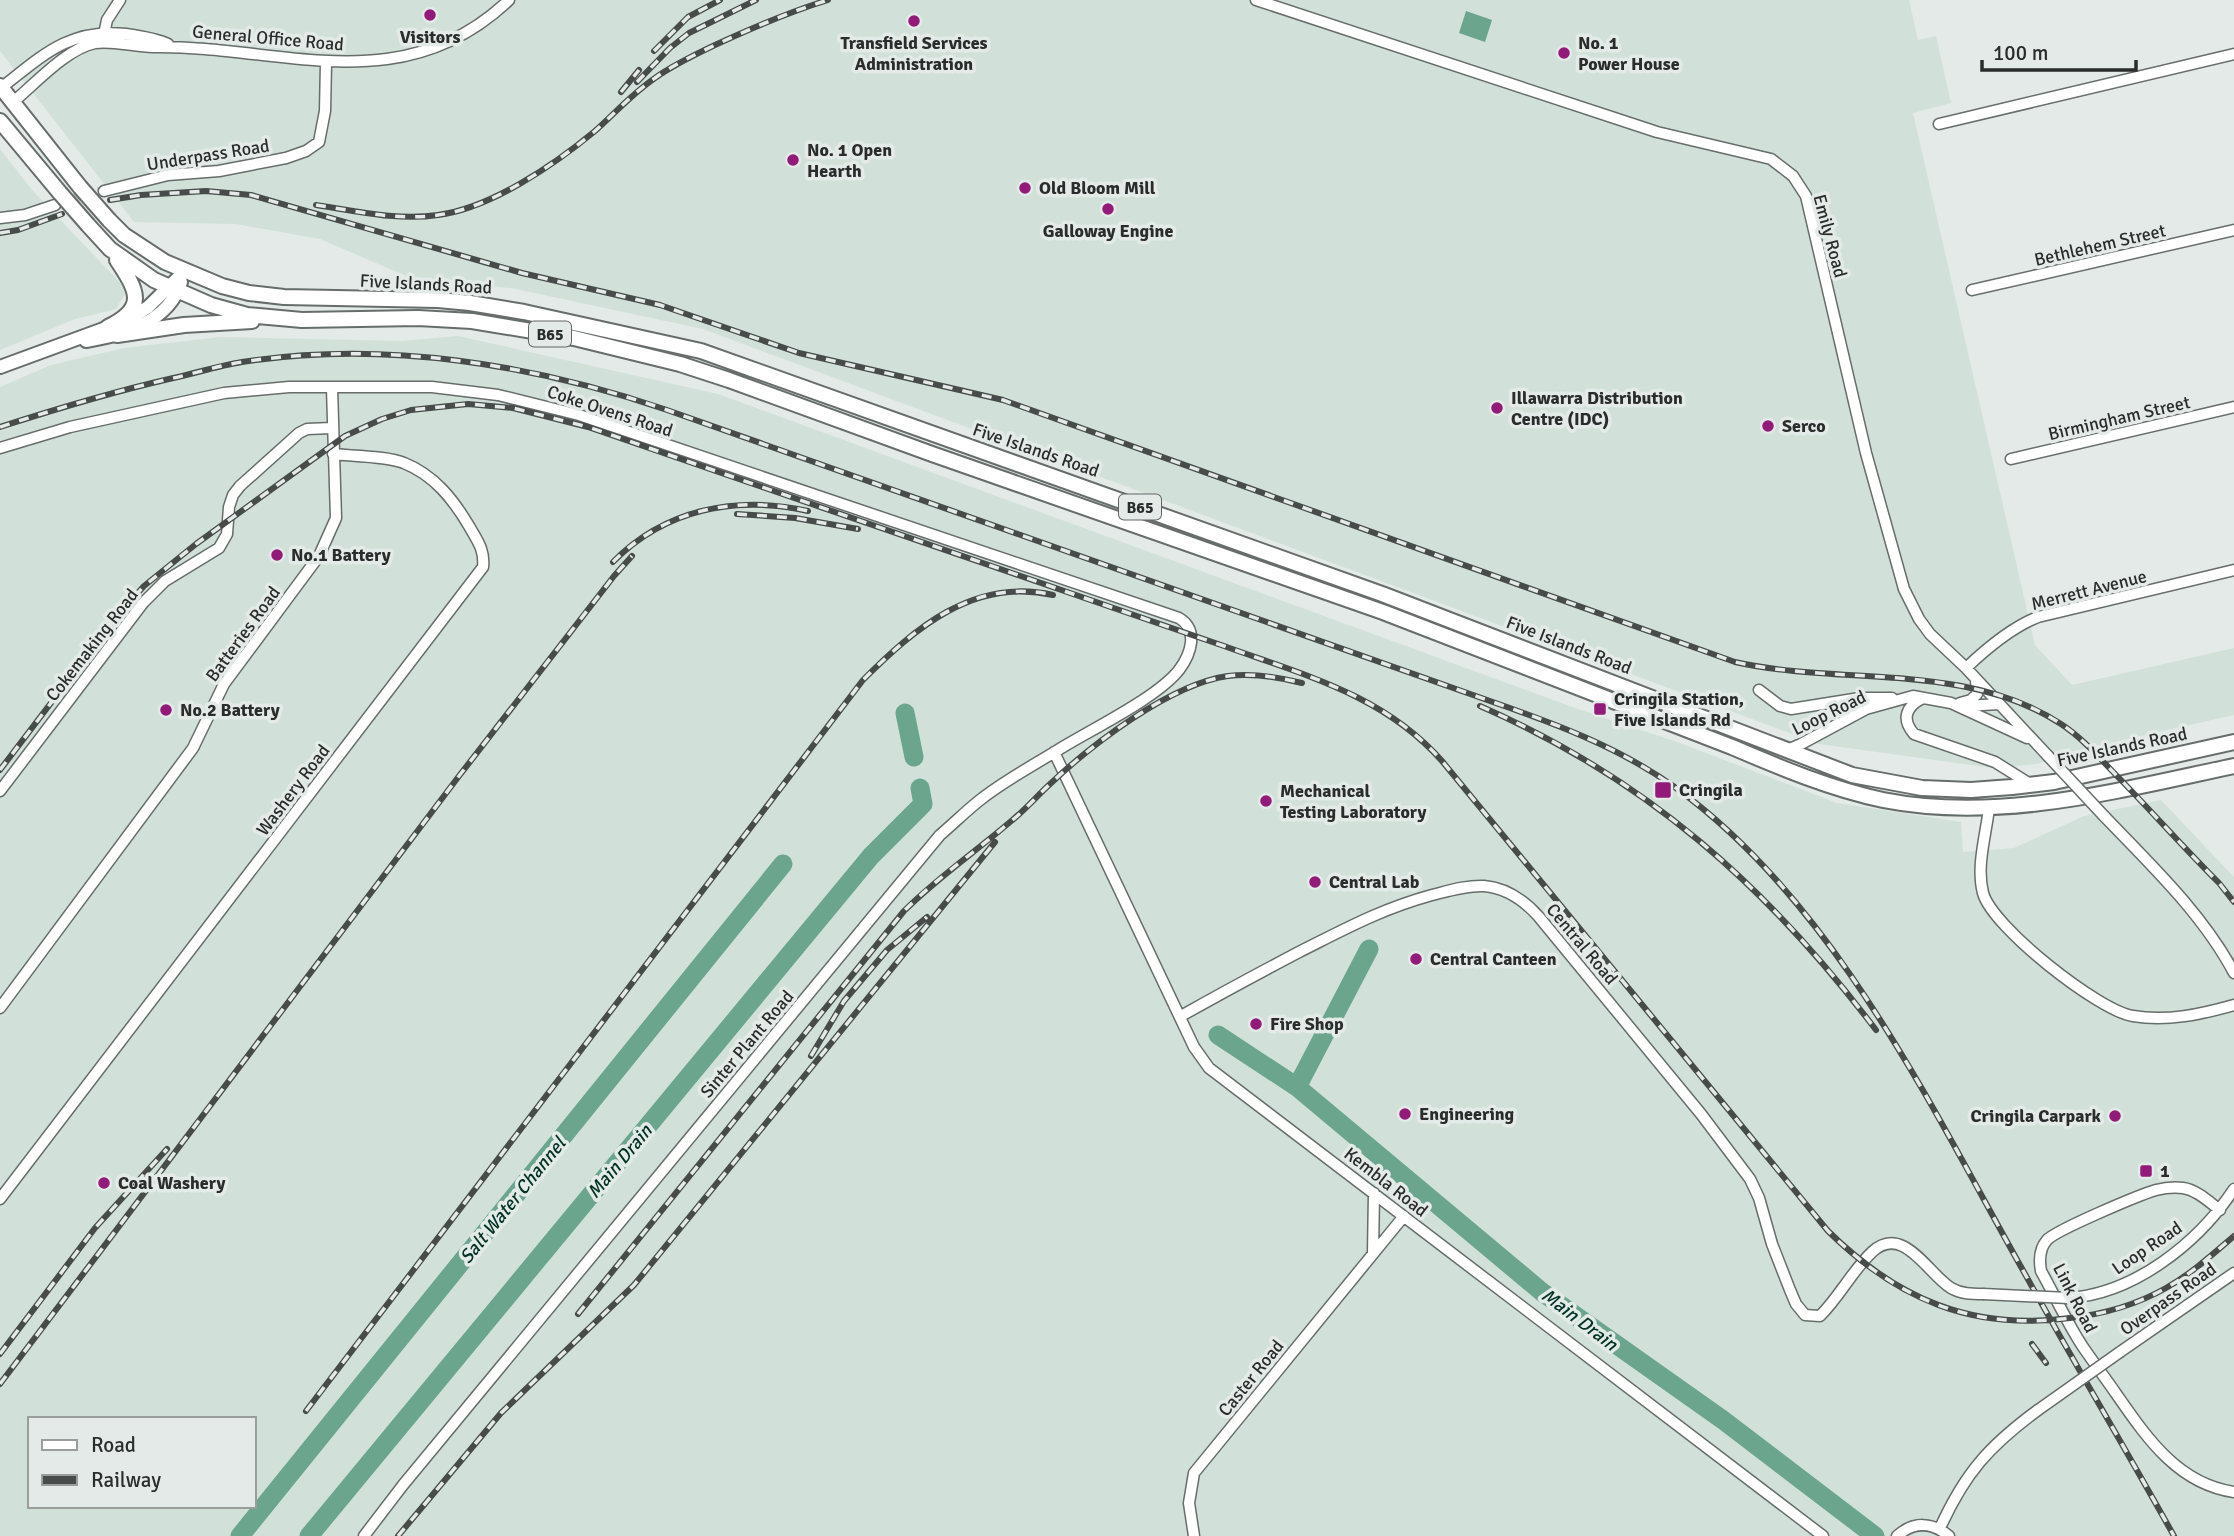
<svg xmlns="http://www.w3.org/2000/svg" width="2234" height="1536" font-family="Signika,sans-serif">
  <rect width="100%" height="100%" fill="#e3eae7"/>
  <path fill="#d1e1da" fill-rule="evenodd" d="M0 0H1909L1918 40 1936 36 1951 103 1913 113 2035 645 2072 685 2234 648V715L2123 740 2036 764 1993 768 1819 744 703 329 511 288 413 279 320 239 236 224 134 222 0 51Z
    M0 149 32 190 127 290 116 309 75 319 0 350Z
    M458 336 718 394 1578 709 1680 743 1837 803 1961 822 1963 852 2014 848 2084 816 2161 800 2234 877V1536H0V387L51 365 124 348 220 337 402 341ZM30 1419H254V1506H30Z"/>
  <path fill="#6ba58d" d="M1466 11 1492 20 1485 42 1459 33Z"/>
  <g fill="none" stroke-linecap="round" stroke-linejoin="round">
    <path stroke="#6ba58d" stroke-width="19" d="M905 713 914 757
      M1218 1035 1297 1087 1542 1292 1723 1420 1875 1536
      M1297 1087 1369 949
      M240 1536 783 864
      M309 1536 871 856 923 804 920 788"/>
    <path stroke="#bec4c2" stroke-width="10" stroke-dasharray="10 5" stroke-linecap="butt" d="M55 205 104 191"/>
    <g stroke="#676d6a" stroke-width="13">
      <path id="minor" d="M1256 0 1657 132 1771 159 1793 176 1806 196 1866 453 1904 589 1919 619 1930 634 1966 668 2048 756
        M103 39 107 20 120 0
        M1 88C43 55 70 28 126 34 140 36 155 38 168 44
        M13 102C35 84 66 49 95 43 113 40 134 47 153 47 280 45 401 103 509 0
        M1939 124 2234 54
        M104 191 168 175 219 171 286 158 306 151 319 142 325 111 326 63
        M0 218 25 215 55 205
        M1972 290 2234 230
        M0 448 70 427 224 393 289 387H432L498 395 579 415 1179 618C1199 630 1191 654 1179 670 1157 698 1090 730 1058 750 1032 766 1004 781 980 800 966 811 953 824 940 835L403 1485 364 1536
        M2011 459 2234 407
        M1966 668C1986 649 2012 627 2038 617L2234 570
        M1759 690 1780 706 1791 709 1860 698H1892
        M1923 698C1906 706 1901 719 1914 734L1995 762 2030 784
        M1960 703 1971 700 1977 694 1976 680
        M1966 706 1999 704
        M1787 750 1801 744 1866 709 1913 696 1951 703 2027 738
        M1054 752 1194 1047 1209 1068 1823 1536
        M0 791 143 603 165 581 219 548 227 534 229 507 233 495 240 486 299 433 307 429 332 428
        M1989 808C1986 835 1976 866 1983 893 1992 927 2099 1011 2133 1016 2167 1022 2202 1014 2234 1005
        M2104 816C2150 864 2203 914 2234 973
        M0 1008 193 748 224 684 319 556 336 518 332 388
        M1181 1016C1220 994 1259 973 1299 952 1345 929 1381 909 1432 895 1448 891 1467 885 1484 886 1507 888 1524 900 1539 917L1701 1114 1750 1179 1759 1198 1772 1244 1790 1290 1796 1304 1805 1315 1820 1316C1840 1296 1852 1271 1872 1252 1903 1223 1928 1274 1951 1288 1961 1294 1972 1294 1983 1294
        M0 1199 483 567C485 550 477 540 469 526 453 499 434 475 404 463 388 456 351 456 333 454
        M2220 1210C2209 1202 2197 1190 2183 1188 2174 1187 2164 1188 2156 1190 2139 1195 2056 1230 2047 1240 2039 1249 2039 1260 2041 1271 2055 1296 2067 1323 2083 1347 2094 1363 2106 1379 2117 1395 2147 1438 2178 1484 2234 1492
        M1373 1253 1374 1193
        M2068 1298C2134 1294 2198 1243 2234 1189
        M2120 1352 2234 1273
        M1940 1528C1965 1473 1989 1446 2038 1410
        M1194 1536 1189 1503 1194 1473 1404 1216
        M1897 1536C1914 1521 1932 1522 1949 1536"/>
    </g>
    <g stroke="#676d6a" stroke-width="16">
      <path id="tertiary" d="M86 341C124 335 169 322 181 282
        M0 367 128 320 148 307 185 271"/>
    </g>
    <g stroke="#676d6a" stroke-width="18">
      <path id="primary" d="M0 86 80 187
        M0 121 60 193
        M109 220 124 235 165 262 222 286 249 293 284 297 438 300 470 303 524 312 701 351 1382 594 1852 775 1922 788 1971 790 2012 787 2054 782 2234 742
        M88 225 110 249 154 280 211 305 247 315 302 320 418 318 472 321 574 338 680 364 729 380 932 454 1383 612 1732 747C1781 768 1831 789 1883 800 1999 823 2120 790 2234 766
        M108 327C148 308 137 290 117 260
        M117 335 184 325 252 321"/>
    </g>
    <use href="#minor" stroke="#fff" stroke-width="10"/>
    <use href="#tertiary" stroke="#fff" stroke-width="12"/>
    <use href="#primary" stroke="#fff" stroke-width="14"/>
    <g stroke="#474b4a" stroke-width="6">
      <path id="rail" d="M654 51 688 17 720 0
        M637 82 670 48 689 33 756 0
        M621 92 639 70
        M110 200 141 195 206 191 251 195 522 273 660 305 799 353 1003 400 1735 662C1841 686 1965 661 2061 724 2084 739 2101 760 2120 779 2153 813 2185 849 2219 883L2234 902
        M316 205C356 211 398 221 438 215 491 208 554 165 595 131 615 113 633 93 655 78 673 65 694 55 715 45 752 28 789 12 828 0
        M0 233 18 230 62 214
        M0 427C56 409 112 392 169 379 193 374 217 366 242 362 384 340 532 364 667 410L1490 701C1556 724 1619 747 1676 788 1835 903 1931 1107 2025 1274 2074 1362 2125 1448 2174 1536
        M737 514 795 518 858 529
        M613 562C665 509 736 495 808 511
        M1480 706C1647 779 1767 886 1876 1030
        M0 770 117 616 144 586 196 544 345 436 382 419 411 410 468 404 513 408 588 427 1224 646C1304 675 1384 695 1442 761L1828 1231C1897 1299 1972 1331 2070 1318 2104 1314 2136 1305 2166 1288 2191 1274 2213 1254 2234 1236
        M811 1056 844 1001 887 950 927 917
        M578 1314 904 911C937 878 975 852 1010 822 1024 811 1036 797 1049 785 1091 745 1170 684 1228 676 1253 673 1278 677 1302 683
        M2032 1344 2046 1363
        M0 1354 95 1228 167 1149
        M0 1384 459 776 614 576 632 556
        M306 1411 863 680C915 628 974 577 1053 595
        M398 1536 501 1413 634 1285 995 842"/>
    </g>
    <use href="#rail" stroke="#e3eae7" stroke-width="3.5" stroke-dasharray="10" stroke-linecap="butt"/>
    <g stroke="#676d6a" stroke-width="13" stroke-linecap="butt">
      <path id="minor-bridge" d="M2048 756 2104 816
        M1983 1294 2068 1298
        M2038 1410 2120 1352"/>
    </g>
    <g stroke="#676d6a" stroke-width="18" stroke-linecap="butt">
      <path id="primary-bridge" d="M80 187 109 220
        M60 193 88 225"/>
    </g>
    <use href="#minor-bridge" stroke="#fff" stroke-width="10"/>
    <use href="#primary-bridge" stroke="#fff" stroke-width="14"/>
  </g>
  <g fill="#921a78" stroke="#e3eae7" stroke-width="2.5">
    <circle cx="430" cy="15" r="7"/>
    <circle cx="914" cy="21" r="7"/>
    <circle cx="1564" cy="53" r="7"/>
    <circle cx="793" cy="160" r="7"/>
    <circle cx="1025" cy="188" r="7"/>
    <circle cx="1108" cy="209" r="7"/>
    <circle cx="1497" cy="408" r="7"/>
    <circle cx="1768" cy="426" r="7"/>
    <circle cx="277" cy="555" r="7"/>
    <rect x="1593" y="702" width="14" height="14" rx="3.5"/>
    <circle cx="166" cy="710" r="7"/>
    <rect x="1654" y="781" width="18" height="18" rx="3.5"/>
    <circle cx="1266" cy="801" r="7"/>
    <circle cx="1315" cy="882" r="7"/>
    <circle cx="1416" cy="959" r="7"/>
    <circle cx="1256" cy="1024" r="7"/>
    <circle cx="1405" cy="1114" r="7"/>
    <circle cx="2115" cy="1116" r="7"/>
    <rect x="2139" y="1164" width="14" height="14" rx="3.5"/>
    <circle cx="104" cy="1183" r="7"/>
  </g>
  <g text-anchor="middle" stroke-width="7" stroke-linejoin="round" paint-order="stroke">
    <g fill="#e3eae7" stroke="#626664" stroke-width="2">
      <rect x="529" y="321.5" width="42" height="25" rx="5"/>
      <rect x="1119" y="494.5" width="42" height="25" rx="5"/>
    </g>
    <g font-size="16" font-weight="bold" fill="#2a2d2c">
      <text x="550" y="340">B65</text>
      <text x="1140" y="513">B65</text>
    </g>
    <g font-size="18" font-weight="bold" fill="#2a2d2c" stroke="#e3eae7" text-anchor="start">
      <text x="430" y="43" text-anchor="middle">Visitors</text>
      <text x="914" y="49" text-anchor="middle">Transfield Services<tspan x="914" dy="21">Administration</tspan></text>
      <text x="1578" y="49">No. 1<tspan x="1578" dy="21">Power House</tspan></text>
      <text x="807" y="156">No. 1 Open<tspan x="807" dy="21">Hearth</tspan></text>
      <text x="1039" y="194">Old Bloom Mill</text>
      <text x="1108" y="237" text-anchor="middle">Galloway Engine</text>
      <text x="1511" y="404">Illawarra Distribution<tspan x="1511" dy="21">Centre (IDC)</tspan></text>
      <text x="1782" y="432">Serco</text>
      <text x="291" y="561">No.1 Battery</text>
      <text x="1614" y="705">Cringila Station,<tspan x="1614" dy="21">Five Islands Rd</tspan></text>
      <text x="180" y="716">No.2 Battery</text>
      <text x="1679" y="796">Cringila</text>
      <text x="1280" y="797">Mechanical<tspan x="1280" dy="21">Testing Laboratory</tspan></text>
      <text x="1329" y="888">Central Lab</text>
      <text x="1430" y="965">Central Canteen</text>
      <text x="1270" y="1030">Fire Shop</text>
      <text x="1419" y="1120">Engineering</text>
      <text x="2101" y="1122" text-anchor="end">Cringila Carpark</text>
      <text x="2160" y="1177">1</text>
      <text x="118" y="1189">Coal Washery</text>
    </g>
    <g font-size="18" fill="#2a2d2c" stroke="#e3eae7">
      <text transform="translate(268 38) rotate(5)" y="6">General Office Road</text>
      <text transform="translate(208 155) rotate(-9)" y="6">Underpass Road</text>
      <text transform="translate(1830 236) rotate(75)" y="6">Emily Road</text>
      <text transform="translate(2100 245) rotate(-13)" y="6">Bethlehem Street</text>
      <text transform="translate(426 284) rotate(3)" y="6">Five Islands Road</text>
      <text transform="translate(610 411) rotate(18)" y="6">Coke Ovens Road</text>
      <text transform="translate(2119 418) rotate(-13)" y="6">Birmingham Street</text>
      <text transform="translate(1036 450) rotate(19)" y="6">Five Islands Road</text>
      <text transform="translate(2089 590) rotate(-14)" y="6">Merrett Avenue</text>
      <text transform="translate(243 634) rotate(-54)" y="6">Batteries Road</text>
      <text transform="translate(92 645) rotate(-52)" y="6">Cokemaking Road</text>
      <text transform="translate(1569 645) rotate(21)" y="6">Five Islands Road</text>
      <text transform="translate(1829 713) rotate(-26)" y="6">Loop Road</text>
      <text transform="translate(2122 747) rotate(-12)" y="6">Five Islands Road</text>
      <text transform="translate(293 790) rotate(-53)" y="6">Washery Road</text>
      <text transform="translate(1582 944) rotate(50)" y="6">Central Road</text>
      <text transform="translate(747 1044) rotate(-50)" y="6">Sinter Plant Road</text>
      <text transform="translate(1386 1182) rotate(38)" y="6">Kembla Road</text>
      <text transform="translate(2147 1248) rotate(-34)" y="6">Loop Road</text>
      <text transform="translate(2075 1298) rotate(63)" y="6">Link Road</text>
      <text transform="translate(2168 1299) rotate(-35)" y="6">Overpass Road</text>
      <text transform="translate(1251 1378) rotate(-51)" y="6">Caster Road</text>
    </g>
    <g font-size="19" font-style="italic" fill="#003324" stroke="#e3eae7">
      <text transform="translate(619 1161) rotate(-50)" y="7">Main Drain</text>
      <text transform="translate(512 1200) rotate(-51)" y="7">Salt Water Channel</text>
      <text transform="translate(1580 1319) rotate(37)" y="7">Main Drain</text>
    </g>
  </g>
  <rect x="28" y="1417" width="228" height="91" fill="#e3eae7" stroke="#999e9c" stroke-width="2"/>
  <rect x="42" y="1440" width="35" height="10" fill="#ffffff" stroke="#999e9c" stroke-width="2"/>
  <text x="91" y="1452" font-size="21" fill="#2a2d2c">Road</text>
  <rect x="42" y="1475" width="35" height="10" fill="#474b4a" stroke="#999e9c" stroke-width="2"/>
  <text x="91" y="1487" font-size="21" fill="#2a2d2c">Railway</text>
  <path d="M1982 60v10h154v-10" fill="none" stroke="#2a2d2c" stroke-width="3.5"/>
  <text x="1993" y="60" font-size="21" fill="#2a2d2c" stroke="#e3eae7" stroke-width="5" paint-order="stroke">100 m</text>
</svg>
